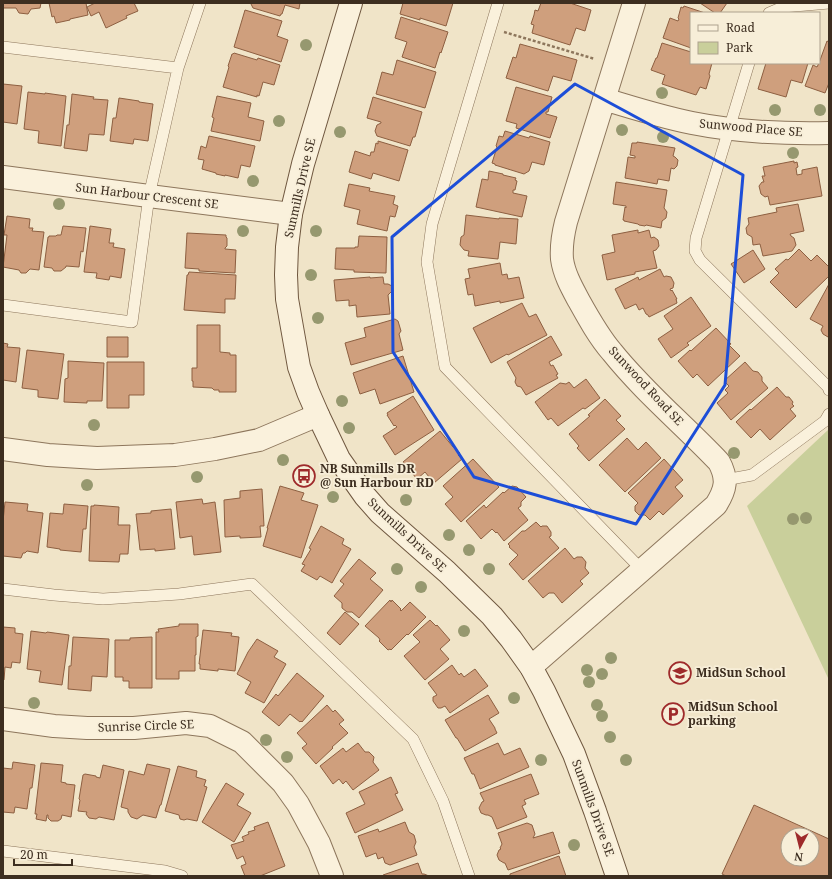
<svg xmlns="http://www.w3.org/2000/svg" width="832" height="879" font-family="'Noto Serif',serif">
  <rect width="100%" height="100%" fill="#f0e4c8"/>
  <path fill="#c9cf9b" d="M829 429V680L747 506Z"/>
  <path fill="#cf9f7d" stroke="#8d5f41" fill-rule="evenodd" d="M3 3H41L40 8 31 9 28 14 19 13 16 8H3Z
    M49 3H86L88 15 70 19V20L56 23 54 16 52 17Z
    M95 3H134L138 11 126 16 127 18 106 28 99 12 91 16 87 7Z
    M251 3H300L299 9 285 5 282 14H281L280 16 253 8 251 4Z
    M403 3H453L446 26 420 18V20L400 14Z
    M541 3H570L591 10 585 31 576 28 570 45 532 33 534 25 531 24 534 15 535 10 538 11Z
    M700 3H727L720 13H715Z
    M684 6 705 13H691V48L663 38 670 18 678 21 679 19 678 18 681 7 683 8Z
    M245 10 282 21 277 36 288 40 281 62 234 47Z
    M401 17 448 32 441 53 440 52 435 68 402 57 407 42 395 38Z
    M827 41 829 42V83L825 93 805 86 813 65 817 67 819 63Z
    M662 43 691 52V63H712L709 74 710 76 706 89 700 87 696 95 662 84 665 75 651 70 656 58H657Z
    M520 44 577 60 571 81 553 76 548 91 506 78 513 57 516 58Z
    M234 53 257 60 258 58 280 65 274 85 263 82 259 96 257 95V97L223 87 229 67 228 66 232 54H233Z
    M397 60 436 72 425 108 376 94 382 72 393 75Z
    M766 63H808L802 83 791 80 786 97 758 89Z
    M3 84 22 86 17 124 3 122Z
    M516 87 552 97 548 112H546V114L557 117 550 138 516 128 517 124 506 121Z
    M28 92 45 94V93L66 96 61 146 38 143 39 131 24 129Z
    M72 94 94 97 93 99 108 100 104 135 89 134 87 151 64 148 67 125H69Z
    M217 96 251 103 248 117 264 121 260 141 211 131 214 118 212 117Z
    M373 97 422 112 415 137H413L410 146 377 136 375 131 377 125 381 123V122L367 118Z
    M119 98 139 101V102L153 104 148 141 134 139 133 144 110 141 113 118H116Z
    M505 131 529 138 530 136 550 142 544 165 532 162 529 171 524 174 495 165V164L492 163 497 147 496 146 499 136 503 137Z
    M209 136 255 146 250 167 241 165 238 178 225 175V176L216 174V173L202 169 204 160 198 159 201 146 206 148Z
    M378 141 408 150 399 181 373 173 371 179 349 172 355 151 370 156 371 152H374L376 143 378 144Z
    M637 142 675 148 673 156 675 157 678 160 677 166 674 169 671 168 669 181 658 179 657 184 625 178 628 157 635 158V156L630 155 632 143H637Z
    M794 161V163L797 162 798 167 796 168 797 175 802 174V170L817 167 822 196 770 205 768 196 765 197 761 194 759 186 762 182H764L762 176H765L763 167Z
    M489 171 503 174V175L516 178 515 180 517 181 515 190H513V193L527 196 522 217 476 207 482 179 488 180Z
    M616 182 667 190 664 208 667 212 666 218 662 221 661 228 646 225 645 226 639 225 638 224 624 221V220H623L625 207 626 208V206L613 204Z
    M349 184 370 188 369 191 395 196 393 204 398 206 395 217 390 216 387 231 357 224 360 210 344 206Z
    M798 204 804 231 790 234 791 236 794 238 796 245 792 251 763 256 760 244 753 245 752 237 747 234 746 228 749 224 748 218 777 212 776 208Z
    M466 215 499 219V218L518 219 516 244 500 242 498 259 468 256 469 251 464 250 460 245 461 237 464 235Z
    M7 216 30 219 29 228H33L32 231 44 232 39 270 30 269 26 273H21L19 270 3 267 7 235H4Z
    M63 226 86 228 83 252 81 251 79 267 66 266V267L61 271H54L52 268 44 267 48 237H49V236H56L57 235H61Z
    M90 226 111 229 109 243H114L113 247 125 249 121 278 110 276 109 280 96 278 97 273 84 272Z
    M638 230V233L649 230 651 238 654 237 658 240 659 246 656 250 653 251 657 268 635 272V274L607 280 602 255 615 252 612 235Z
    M187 233 226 235V237L227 238V246L225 248V249L236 250 235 273 199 271V269L185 268Z
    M359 236 387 237 386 273 354 272V270L335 269 336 248H355V247H358Z
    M799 249 811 261 817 255 829 267V276L796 308 770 282 779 273 775 269 786 259 788 260Z
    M753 250 765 269 744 283 731 264Z
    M500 263 502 275 507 274 508 279 519 277 524 298 500 303V301L475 306 473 294 468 295 465 279 470 278 468 269Z
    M660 269 664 277 666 276 671 277 674 283 673 288 670 289 671 291 672 290 677 299H676L677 303 649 317 648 315 646 314 643 308 639 310 636 304 625 309 615 289 638 277 639 280Z
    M189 272 236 275 235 299H225V313L184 310 187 275H188Z
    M370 277V278L383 277 384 284H388L392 286V291L388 295 390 314 357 317 356 305 349 306V300L336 301 334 280Z
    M829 284V337H828L823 334 821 330 823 326 810 319Z
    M691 297 711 326 687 343 689 345 671 358 658 339 673 329 664 316Z
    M522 303 529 317 536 314 547 335 508 355 507 354 491 363 473 328Z
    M395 319 398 321 401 331 399 334 403 350 351 365 345 343 366 337 364 328Z
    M197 325H220V352L230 353V355H236V392H219V390H214L212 388 193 387V381H192V368H197Z
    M716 328 731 344 729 345 740 356 708 386 697 374 693 378 678 361 690 350 691 351Z
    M551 336 562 355 549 362 551 366 553 365 558 374 556 375 558 378 526 395 521 387 517 386 515 382 516 378 507 362Z
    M107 337H128V357H107Z
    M3 343 8 344 7 347 20 348 16 382 3 380Z
    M27 350 64 354 58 399 38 397V390L22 388Z
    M403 356 414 392 380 404 375 389 360 394 353 373Z
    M68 361 104 363 102 401H87V403L64 402 65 379 68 378Z
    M107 362H144V395H129V408H107Z
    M745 362 753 371 758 372 762 377V381L768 388 731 420 717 403 728 393 725 390 729 386 724 381Z
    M586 379 600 398 585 409 583 408 558 426 551 418 548 420 535 402 560 383 566 384 569 382 574 388Z
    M777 387 786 397H789L793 402 792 404 794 406 790 409 796 416 770 440 760 429 751 438 736 422 750 409 751 410Z
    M413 396 434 430 395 455 383 436 397 427 395 425 394 426 387 415H388L387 413Z
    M605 399 621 416 616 420 625 429 589 461 577 448 579 446 569 434 590 416 588 415Z
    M440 431 453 447H454L460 453 458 455 462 459 434 483 425 472 417 479 403 462Z
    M627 438 638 450 646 442 661 458 625 492 599 465Z
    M473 459 499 487 461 522 445 504 453 497 443 486Z
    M664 459 683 480 675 487 683 496 663 515 659 511 650 520 645 515H639L635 511V506L638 503 628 493Z
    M280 486 304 493 301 500 318 505 301 558 263 546 268 528H267Z
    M512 486 517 487 526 497 521 502V506L518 508 528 520 504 541 497 532 496 533 492 529 481 539 466 521 484 505 486 508 503 492 504 493Z
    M262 489 264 526H260L261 537 240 538V536L225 537 224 500 240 498V491Z
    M202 499 203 504 215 502 221 552 194 555 192 536 180 538 176 502Z
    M5 502 28 504 27 511 43 513 38 553 27 551 25 553H23L21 558 3 556V521Z
    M64 504 88 506 86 529H83L81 552 60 550V549L47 547 50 513 63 514Z
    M94 505 119 507 118 525H130L128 554H120L119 562 89 561 91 506H94Z
    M171 509 175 549 155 551V549L140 550 136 514 151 513V511Z
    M536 522 541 527 542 526H547L551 532V536L549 537 559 548 523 580 509 564 518 555 509 547 510 546 508 544 522 531H525Z
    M321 526 344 539 342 544 351 549 332 583 320 576 317 580 301 571 305 565 302 564 311 549 309 548Z
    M565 548 574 559 577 557H582L586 562 585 568 589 573 580 581 583 584 562 603 554 593H549L543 598 528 581Z
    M359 559 376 573 370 579 383 590 359 618 352 612H347L342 608V603L334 596 344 584 340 581Z
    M390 600 391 602 392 600 401 609 400 610 401 611 410 602 426 617 408 635 407 634 391 650 390 649 388 650 379 641 380 640 379 638 365 626Z
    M345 612 359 624 340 645 327 633Z
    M430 620 436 626 437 625 450 640 440 649 449 659 425 680 404 656 420 642 413 635Z
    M179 624H198V636L196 637V655H195V671H179V679H156V632H159L158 629 179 626Z
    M3 627 15 628V633L23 634 20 663 12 662 11 668 5 667 4 680H3Z
    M203 630 232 633 231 636 239 637 235 671 218 669V671L200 669V664H199Z
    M31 631 46 633 47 632 69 635 62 685 39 682 41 671 27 669Z
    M73 637 109 639 107 677 92 676 91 691 68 689 69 666H71Z
    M152 637V688H129V681H123V677H115V640H130V638Z
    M257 639 278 651 274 657 286 664 264 703 245 693 251 682 237 674 248 652Z
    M452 665 459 675 461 673 464 677 475 669 488 686 450 713 445 706 441 708H438L433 701V697L437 695 428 683Z
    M297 673 324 696 302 722 301 721 300 722 290 714 279 726 262 712 276 694 278 696Z
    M488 695 499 713 489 719 495 728V729L497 733 465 751 457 738H456L445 720Z
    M327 705 333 712 335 710 344 720 339 724 348 733 332 747 333 748 316 764 302 748 307 744 297 733Z
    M358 743 365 752H369L374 757 373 762 379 770 353 790 346 781 343 784 339 779 333 784 320 766 343 748 346 752Z
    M498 743 504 755 520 748 529 767 480 789 474 774H472L464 758Z
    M13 762 35 765 32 788H30L27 809 15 807 14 813 3 812V768L12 769Z
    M41 763 63 765 61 782 66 783V784L75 785 71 817 62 815 61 819 58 821H51L48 818V815H47L46 821 36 819 37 814H35Z
    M147 764 170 769 161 805H160L156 818 143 815 137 819 131 817 128 812V809L121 807 129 771 144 775Z
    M103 765 124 770 114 820 99 817 96 819 89 818 86 814 87 812 78 811 80 800 79 799 83 775 85 774 96 776V777L100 778Z
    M178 766 197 771 196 777 206 780 204 786 207 787 197 821 187 819 184 820 180 819 179 815 165 811Z
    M531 774 539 794 524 800 526 804 522 806 527 817 497 829 492 817 488 815H486L481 813 479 808 482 802 484 801 480 793Z
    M391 777 398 793 395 794 403 810 355 833 346 813 365 804 359 792Z
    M226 783 244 794 237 805 251 813 234 842 202 822Z
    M754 805 829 839V876H726L722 874ZM788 835H812V859H788Z
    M268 822 285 866 260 876H245L241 866 246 864 243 856 237 859 231 845 244 841 242 837 249 834 248 832 255 830 254 827Z
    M405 822 409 832 414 835 416 842 414 847 417 855 390 865 385 863 383 857 378 859 376 853 366 857 358 836 378 829 379 832Z
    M527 823 532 825 535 834 533 838 553 832 560 853 508 870 505 863H504L499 860 497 855 499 850 501 849 500 848 502 844 498 833Z
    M559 856 566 876H510V874Z
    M418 863 422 874H424L429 876H384L383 875Z"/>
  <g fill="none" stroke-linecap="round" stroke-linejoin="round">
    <g stroke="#8d765c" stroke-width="12">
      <path id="lane" d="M498 3 432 224 427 262 445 367 642 570
        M769 13 783 7 829 3
        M3 47 178 68
        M749 63 696 238 695 251 700 260 828 387 829 390
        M3 305 132 322 149 196 178 68 200 3
        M725 480 752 475 825 421 829 414
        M3 589 54 595 103 599 179 594 252 584 413 739 443 801 469 876
        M3 851 165 871 182 876"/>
    </g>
    <g stroke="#8d765c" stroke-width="24">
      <path id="street" d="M604 99C633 108 662 117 692 123 737 132 783 134 829 133
        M3 177 149 196 291 214
        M3 449 48 455 97 458 175 455 215 449 259 440 318 415
        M531 667 642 570 716 505C726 489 728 479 719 462 684 425 644 392 612 352 599 337 589 319 579 301 572 288 564 274 562 259 561 246 563 234 566 222L634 3
        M3 719 54 726 87 728H134L186 723 210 726 242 742 283 783 298 804 319 843 332 876"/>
    </g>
    <g stroke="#6f573f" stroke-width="24">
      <path id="secondary" d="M351 3 303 164 291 214 287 247 286 275 287 299 299 367 308 392 318 415 339 459 365 496 380 513 447 572 492 616 511 639 531 667 544 691 574 754 595 811 617 876"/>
    </g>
    <path stroke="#8d765c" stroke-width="2.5" stroke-dasharray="3 2" stroke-linecap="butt" d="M504 32 595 59"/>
    <use href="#lane" stroke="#faf1dc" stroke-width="11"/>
    <use href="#street" stroke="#faf1dc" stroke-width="22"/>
    <use href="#secondary" stroke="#faf1dc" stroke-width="22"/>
  </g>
  <g fill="#96986f">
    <circle cx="306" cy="45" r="6"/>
    <circle cx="662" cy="93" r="6"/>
    <circle cx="775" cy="110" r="6"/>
    <circle cx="820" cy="110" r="6"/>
    <circle cx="279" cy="121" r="6"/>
    <circle cx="622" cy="130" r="6"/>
    <circle cx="340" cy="132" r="6"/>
    <circle cx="663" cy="137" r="6"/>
    <circle cx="793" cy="153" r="6"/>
    <circle cx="253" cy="181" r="6"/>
    <circle cx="59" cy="204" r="6"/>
    <circle cx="243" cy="231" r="6"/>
    <circle cx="316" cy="231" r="6"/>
    <circle cx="311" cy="275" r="6"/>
    <circle cx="318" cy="318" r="6"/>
    <circle cx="342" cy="401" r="6"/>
    <circle cx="94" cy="425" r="6"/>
    <circle cx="349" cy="428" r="6"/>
    <circle cx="734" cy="453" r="6"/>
    <circle cx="283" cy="460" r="6"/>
    <circle cx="197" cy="477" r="6"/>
    <circle cx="87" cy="485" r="6"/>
    <circle cx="333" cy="497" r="6"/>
    <circle cx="406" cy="500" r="6"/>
    <circle cx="806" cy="518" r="6"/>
    <circle cx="793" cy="519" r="6"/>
    <circle cx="449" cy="535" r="6"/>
    <circle cx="469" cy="550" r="6"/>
    <circle cx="397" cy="569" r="6"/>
    <circle cx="489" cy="569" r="6"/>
    <circle cx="421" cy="587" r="6"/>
    <circle cx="464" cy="631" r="6"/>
    <circle cx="611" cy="658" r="6"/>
    <circle cx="587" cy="670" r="6"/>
    <circle cx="602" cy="674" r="6"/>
    <circle cx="589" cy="682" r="6"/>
    <circle cx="514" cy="698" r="6"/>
    <circle cx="34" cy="703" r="6"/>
    <circle cx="597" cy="705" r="6"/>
    <circle cx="602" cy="716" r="6"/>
    <circle cx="610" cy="737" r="6"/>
    <circle cx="266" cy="740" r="6"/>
    <circle cx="287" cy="757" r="6"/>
    <circle cx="541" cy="760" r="6"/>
    <circle cx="626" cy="760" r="6"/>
    <circle cx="574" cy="845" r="6"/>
  </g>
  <path fill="none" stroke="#1d4ed8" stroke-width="3" stroke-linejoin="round" d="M575 84 743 175 725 385 636 524 474 477 393 352 392 237Z"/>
  <defs>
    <g id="bus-ring" transform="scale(1.15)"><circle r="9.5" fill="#f7eed8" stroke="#9e2a2b" stroke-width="1.5"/><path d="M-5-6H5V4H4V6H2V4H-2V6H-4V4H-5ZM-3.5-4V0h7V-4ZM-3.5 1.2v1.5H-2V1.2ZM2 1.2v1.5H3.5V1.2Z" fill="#9e2a2b"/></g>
    <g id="school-ring" transform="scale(1.15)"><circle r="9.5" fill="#f7eed8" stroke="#9e2a2b" stroke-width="1.5"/><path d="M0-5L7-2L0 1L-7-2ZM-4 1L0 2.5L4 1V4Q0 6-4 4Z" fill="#9e2a2b"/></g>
    <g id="parking-ring" transform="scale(1.15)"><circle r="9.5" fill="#f7eed8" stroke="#9e2a2b" stroke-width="1.5"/><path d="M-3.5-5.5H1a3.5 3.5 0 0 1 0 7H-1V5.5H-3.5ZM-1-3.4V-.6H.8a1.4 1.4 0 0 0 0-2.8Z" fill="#9e2a2b"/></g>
  </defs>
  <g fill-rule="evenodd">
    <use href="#bus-ring" x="304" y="476"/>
    <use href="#school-ring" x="680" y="673"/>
    <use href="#parking-ring" x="673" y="714"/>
  </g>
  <g text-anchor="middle" stroke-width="3.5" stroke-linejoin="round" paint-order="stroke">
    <g font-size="12" fill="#3d2e20" stroke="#f7eed8">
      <text transform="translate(751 128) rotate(5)" y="4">Sunwood Place SE</text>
      <text transform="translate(300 188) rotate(-77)" y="4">Sunmills Drive SE</text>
      <text transform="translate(147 196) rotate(7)" y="4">Sun Harbour Crescent SE</text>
      <text transform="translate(646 386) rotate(47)" y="4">Sunwood Road SE</text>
      <text transform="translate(407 535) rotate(43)" y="4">Sunmills Drive SE</text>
      <text transform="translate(146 726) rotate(-2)" y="4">Sunrise Circle SE</text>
      <text transform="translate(593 808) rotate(70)" y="4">Sunmills Drive SE</text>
    </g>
    <g font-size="12" font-weight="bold" fill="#3d2e20" stroke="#f7eed8" text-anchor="start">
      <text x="320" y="473">NB Sunmills DR<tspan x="320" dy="14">@ Sun Harbour RD</tspan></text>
      <text x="696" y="677">MidSun School</text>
      <text x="688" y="711">MidSun School<tspan x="688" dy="14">parking</tspan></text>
    </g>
  </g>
  <rect width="832" height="879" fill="none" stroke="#3d2e20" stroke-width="8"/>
  <rect x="690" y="12" width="130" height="52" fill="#f7eed8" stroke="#ada18e"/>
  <rect x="698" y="25" width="20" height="6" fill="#faf1dc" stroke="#ada18e"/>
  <text x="726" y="32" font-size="12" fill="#3d2e20">Road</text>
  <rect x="698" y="42" width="20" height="12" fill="#c9cf9b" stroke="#ada18e"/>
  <text x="726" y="52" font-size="12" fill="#3d2e20">Park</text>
  <g transform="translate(800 847) rotate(187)"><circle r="19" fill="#f7eed8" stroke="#ada18e"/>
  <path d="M0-3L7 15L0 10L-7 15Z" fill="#9e2a2b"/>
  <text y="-6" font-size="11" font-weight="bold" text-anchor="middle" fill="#3d2e20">N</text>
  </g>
  <path d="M14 859v6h58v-6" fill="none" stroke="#3d2e20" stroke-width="2"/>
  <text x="20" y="859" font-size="12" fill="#3d2e20" stroke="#f7eed8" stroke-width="3" paint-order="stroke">20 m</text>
</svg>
